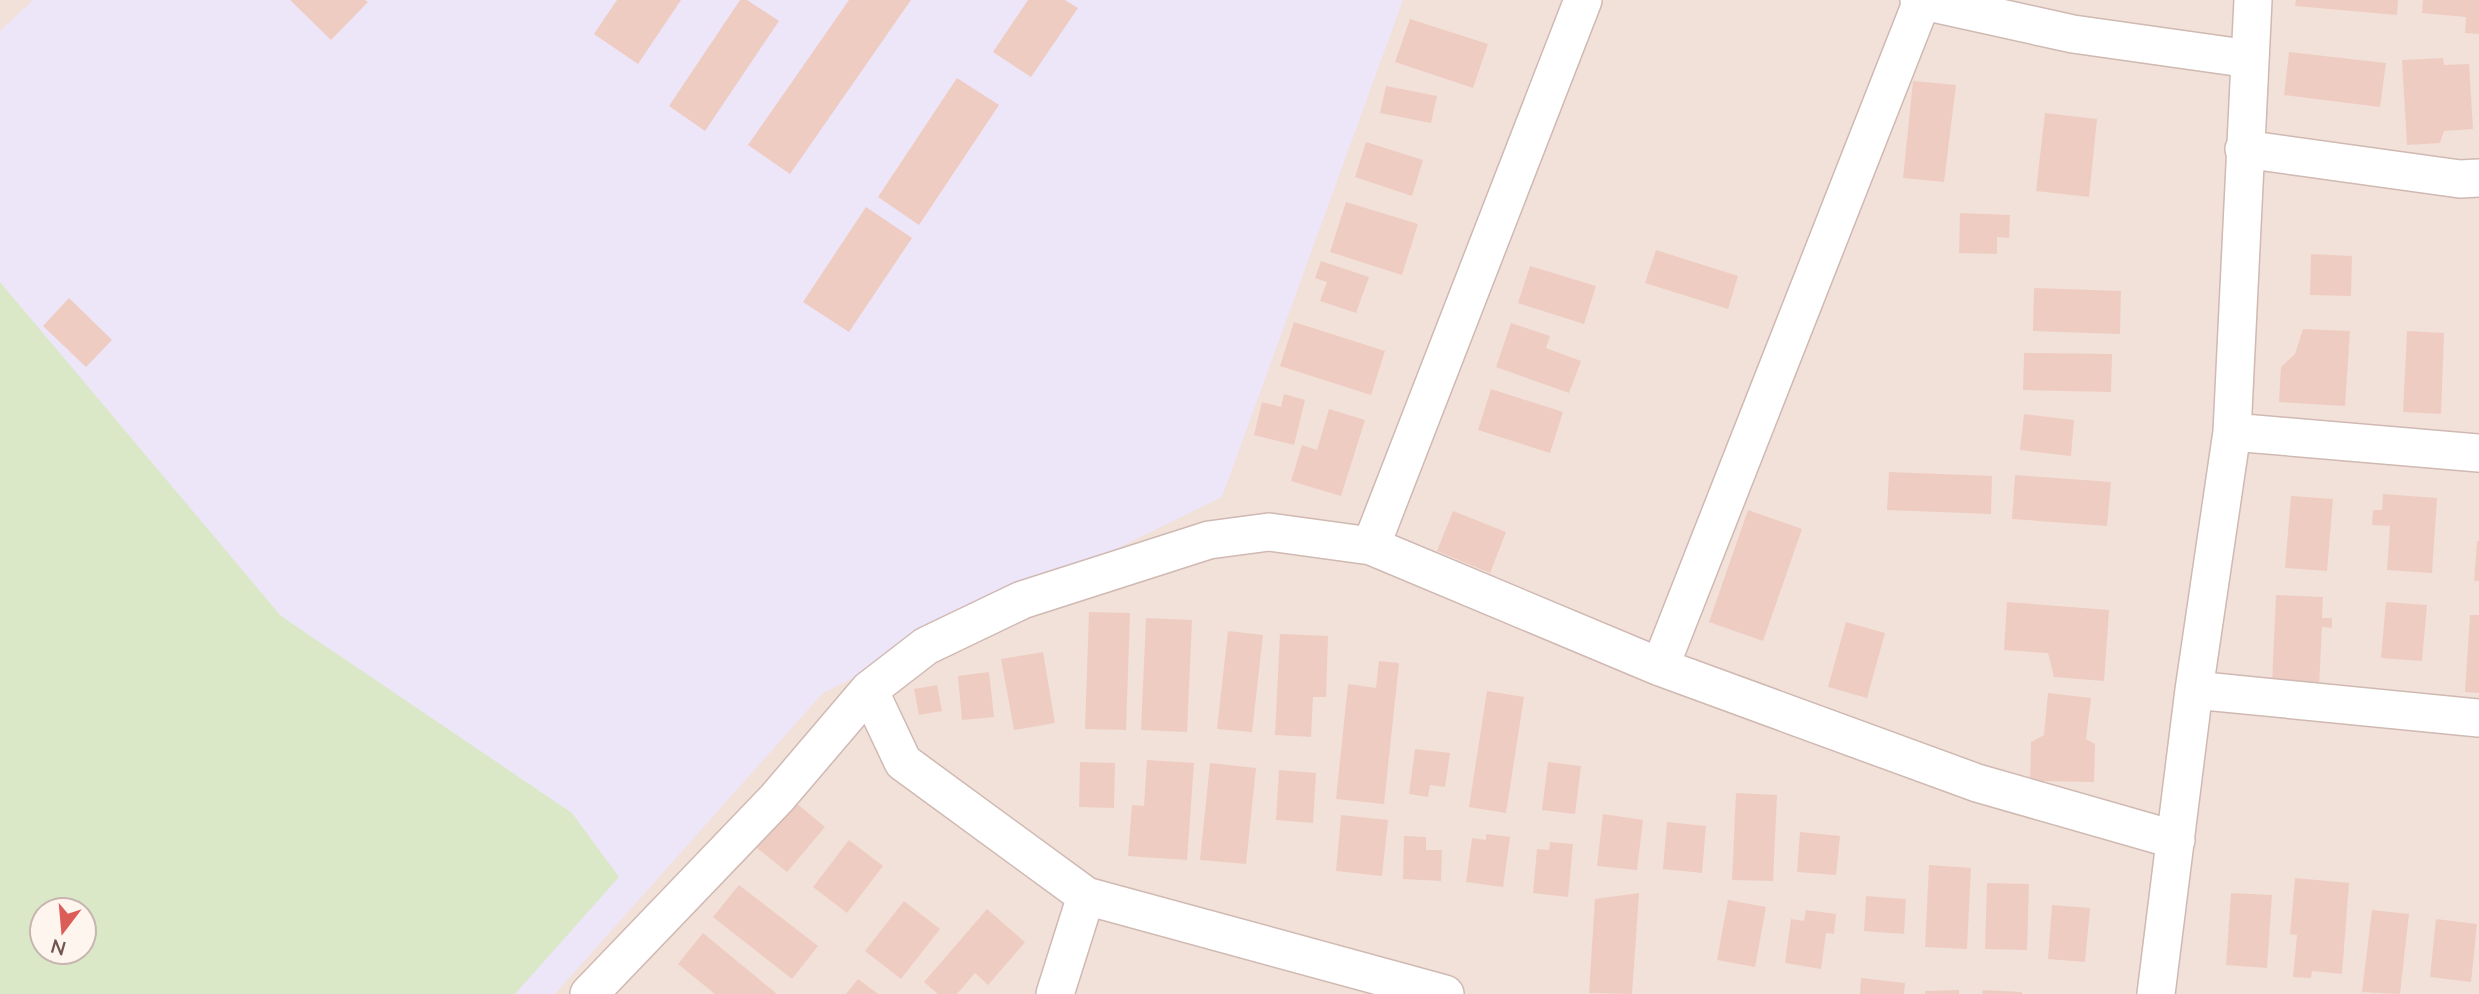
<svg xmlns="http://www.w3.org/2000/svg" width="2479" height="994" font-family="Lato,sans-serif">
  <rect width="100%" height="100%" fill="#fbf1e9"/>
  <path fill="#f2e1d8" fill-rule="evenodd" d="M0 0H2479V994H0ZM42 910H84V952H42Z"/>
  <path fill="#ede5f8" fill-rule="evenodd" d="M33 0H1403L1222 497 823 693 555 994H0V31ZM42 910H84V952H42Z"/>
  <path fill="#dbe8c8" fill-rule="evenodd" d="M0 282 281 616 572 813 619 877 515 994H0ZM42 910H84V952H42Z"/>
  <path fill="#efccc2" d="M290 0H365L368 2 331 40Z
    M617 0H681L638 64 594 34Z
    M740 0H747L779 21 705 131 669 106Z
    M849 0H911L790 174 748 145Z
    M1028 0H1065L1078 8 1031 77 993 52Z
    M2296 0H2398L2397 15 2295 6Z
    M2423 0H2479V34L2465 33 2466 17 2422 13Z
    M1410 19 1488 44 1473 88 1395 62Z
    M2289 52 2386 63 2380 107 2284 95Z
    M2443 58 2444 65 2469 64 2473 129 2444 131 2440 143 2407 145 2402 60Z
    M957 78 999 105 919 225 878 197Z
    M1913 81 1956 85 1944 182 1903 178Z
    M1386 86 1437 96 1431 123 1380 113Z
    M2045 113 2097 119 2089 197 2036 191Z
    M1366 142 1423 160 1412 196 1355 177Z
    M1346 202 1418 224 1402 275 1330 252Z
    M866 207 912 238 849 332 803 302Z
    M1960 213 2010 215 2009 238 1997 237V254L1959 253Z
    M1656 250 1738 276 1728 309 1645 283Z
    M2311 254 2352 256 2351 296 2310 295Z
    M1321 261 1369 277 1356 313 1320 301 1327 282 1315 278Z
    M1530 266 1596 286 1584 324 1518 303Z
    M2034 288 2121 291 2120 334 2033 331Z
    M69 298 112 340 86 367 43 326Z
    M1294 322 1385 351 1371 395 1280 366Z
    M1511 323 1550 336 1546 348 1581 361 1569 393 1496 367Z
    M2303 329 2350 331 2345 406 2279 402 2281 367 2295 354Z
    M2407 331 2444 333 2441 414 2403 412Z
    M2024 353 2112 354 2111 392 2023 390Z
    M1491 389 1563 412 1550 453 1478 430Z
    M1284 394 1305 400 1294 445 1254 435 1262 402 1281 407Z
    M1329 409 1365 420 1341 496 1291 481 1302 445 1317 450Z
    M2024 414 2074 420 2071 456 2020 450Z
    M1889 472 1992 476 1991 514 1887 510Z
    M2015 475 2111 482 2107 526 2012 519Z
    M2383 494 2437 498 2432 573 2387 570 2390 526 2372 525 2373 510H2382Z
    M2291 496 2333 499 2327 571 2285 568Z
    M1748 510 1802 529 1763 641 1709 622Z
    M1453 511 1506 532 1490 573 1437 551Z
    M2477 541H2479V581H2474Z
    M2276 595 2323 597 2322 618H2332V628L2322 627 2319 687 2272 685Z
    M2007 602 2109 610 2104 681 2054 677 2048 653 2004 650Z
    M2386 602 2427 605 2422 661 2381 658Z
    M1089 612 1130 613 1126 730 1085 729Z
    M2470 615H2479V693L2465 692Z
    M1146 618 1192 620 1187 732 1141 730Z
    M1846 622 1885 633 1867 698 1828 687Z
    M1228 631 1263 635 1252 732 1217 729Z
    M1280 634 1328 636 1326 697H1313L1311 737 1275 735Z
    M1043 652 1055 723 1014 730 1001 659Z
    M1379 661 1399 663 1384 804 1336 799 1348 684 1376 688Z
    M989 672 994 717 962 720 958 676Z
    M937 685 942 711 919 715 914 689Z
    M1487 691 1524 697 1506 813 1469 807Z
    M2048 693 2091 698 2086 739 2095 744 2094 782 2030 781 2031 742 2044 735Z
    M1415 749 1450 753 1445 787 1430 785 1428 797 1409 794Z
    M1147 760 1194 763 1187 860 1128 856 1132 805 1144 806Z
    M1080 762 1115 763 1114 808 1079 807Z
    M1548 762 1581 766 1575 814 1542 810Z
    M1210 763 1256 768 1246 864 1200 860Z
    M1279 770 1316 773 1313 823 1276 820Z
    M1736 793 1777 795 1773 881 1732 880Z
    M795 802 825 827 787 872 757 848Z
    M1603 814 1643 820 1637 870 1597 866Z
    M1341 815 1388 820 1382 876 1336 871Z
    M1667 822 1706 826 1702 873 1663 869Z
    M1800 832 1840 836 1836 875 1797 872Z
    M1486 834 1510 837 1503 887 1466 882 1472 838 1486 840Z
    M1404 836 1426 837V850H1442L1441 881 1403 879Z
    M849 840 883 866 847 913 813 887Z
    M1550 842 1573 844 1568 897 1533 893 1537 849 1549 850Z
    M1929 865 1971 868 1967 949 1925 947Z
    M2295 878 2349 883 2342 974 2312 971 2311 978 2293 977 2297 935 2290 934Z
    M1987 883 2029 884 2027 950 1985 949Z
    M739 885 818 946 792 979 713 917Z
    M1639 893 1632 994 1589 993 1595 899Z
    M2231 893 2272 895 2267 968 2226 965Z
    M1866 896 1906 899 1904 934 1864 931Z
    M1728 900 1766 907 1755 967 1717 960Z
    M904 901 940 929 901 979 865 951Z
    M2052 905 2090 908 2085 962 2048 959Z
    M987 909 1025 942 988 985 975 973 957 994H938L924 982Z
    M1806 910 1836 914 1834 934 1826 933 1821 969 1785 963 1791 919 1804 921Z
    M2372 910 2409 914 2400 994 2362 992Z
    M2436 919 2477 924 2471 982 2430 977Z
    M703 933 777 994H715L678 964Z
    M1861 978 1905 983 1904 994H1860Z
    M858 979 878 994H846Z
    M1959 990V994H1925V991Z
    M1983 990 2022 992V994H1982Z"/>
  <g fill="none" stroke-linecap="round" stroke-linejoin="round">
    <g stroke="#cfb9b2" stroke-width="40">
      <path id="minor" d="M1919 0 2073 34 2250 59
        M2244 149 2460 179 2479 178
        M2232 432 2479 453
        M1371 546 1583 0
        M1660 667 1922 1
        M869 690 903 762 1086 896 1445 994
        M2194 690 2479 718
        M589 994 777 798 869 690 926 646 1022 600 1209 540 1269 532 1371 546 1660 667 1977 783 2176 840
        M1055 994 1086 896
        M2156 994 2194 690 2232 432 2253 0"/>
    </g>
    <use href="#minor" stroke="#fff" stroke-width="37"/>
  </g>
  <g transform="translate(63 931) rotate(196)"><circle r="33" fill="#fef5ef" stroke="#c7b5af" stroke-width="2"/>
  <path d="M0-5L12 26L0 18L-12 26Z" fill="#dc5c57"/>
  <text y="-10" font-size="19" font-weight="bold" text-anchor="middle" fill="#74544e">N</text>
  </g>
</svg>
